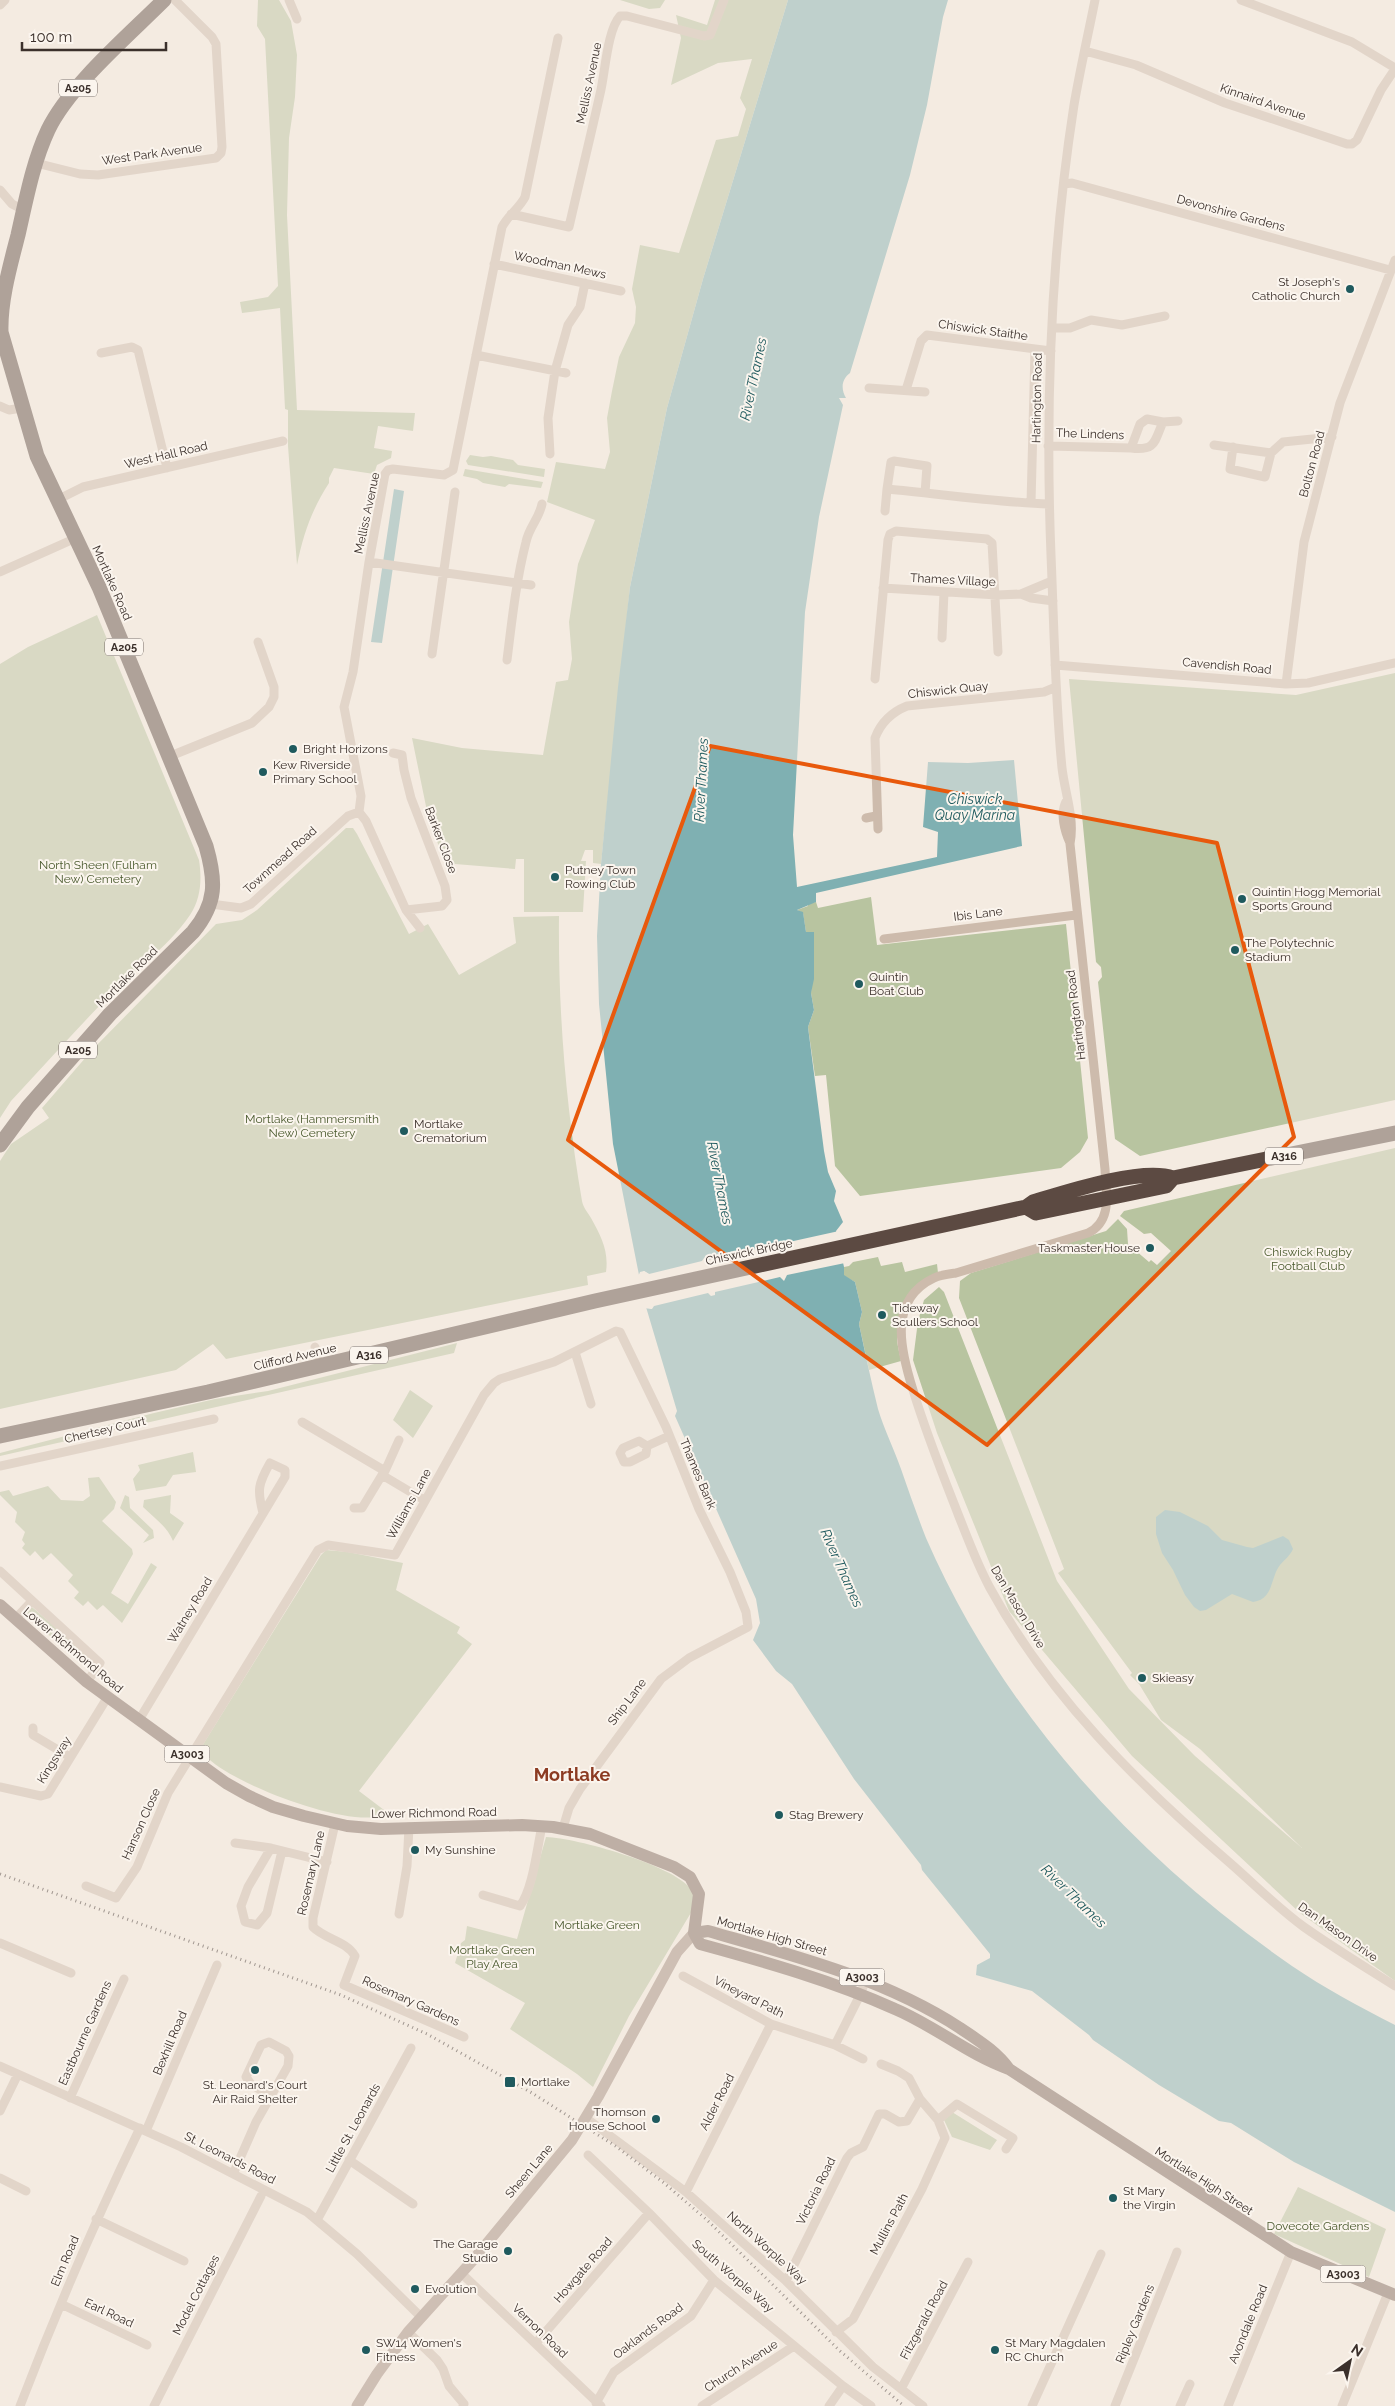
<svg xmlns="http://www.w3.org/2000/svg" width="1395" height="2406" font-family="Raleway,sans-serif">
  <rect width="100%" height="100%" fill="#f4ebe1"/>
  <path fill="#b8c4a0" d="M258 0H279L291 21 297 55 295 97 289 138 287 215 297 410 415 413 413 431 378 426 374 448 392 451 391 458 377 465 374 474 334 468 329 478V483C312 509 303 535 297 565L288 446V410L285 409 280 308 242 313 240 302 268 297 278 286 265 39 257 26Z
    M620 0H665L660 8 649 9Z
    M715 0H788L703 279 667 408 630 587 601 864 593 863V850H585L581 861H586L583 912H524V859H516L515 869 455 864 447 869 428 816 412 738 462 748 543 755 556 682 568 680 572 659 569 622 578 564 595 520 547 502 556 462 605 469 610 452 607 418 612 391 619 357 635 323 636 307 632 289 640 245 679 253 716 140 738 136 746 109 740 98 752 59 718 63 671 85 681 38 676 15 707 25Z
    M470 455 483 457 491 456 513 460 518 465 545 469 544 477 468 465 466 461Z
    M465 469 543 482 541 488 509 484 505 487 483 483 477 479 463 476Z
    M97 615 199 860C202 879 201 899 190 915 167 949 131 972 104 1001 72 1034 42 1068 11 1101L0 1118V664L28 647Z
    M1395 673V1100L1140 1156 1115 1139 1098 982 1102 977 1101 967 1096 962 1069 679 1296 695Z
    M346 828H353L357 834 409 934 428 924 459 975 516 943 513 917 559 916C558 1012 566 1107 582 1201 583 1207 588 1213 591 1218 601 1236 609 1251 606 1272L587 1276 588 1285 226 1359 213 1344 176 1370 0 1409V1161L11 1144 49 1118 42 1108 93 1049 216 924 242 920 257 910Z
    M871 897 877 945 1066 924 1088 1138 1080 1152 1061 1168 860 1196 835 1166 826 1075 815 1076 808 1027 814 1010 811 993 814 933 806 932 803 913 797 910 808 906V903L816 902 818 908Z
    M1395 1148V1981L1300 1913 1132 1756 1009 1611 937 1433 913 1360 918 1321 924 1300 939 1287 944 1292 1057 1581 1129 1689 1195 1756 1302 1848 1200 1749 1161 1720 1139 1684 1130 1675 1132 1673 1129 1669 1058 1573 1064 1569 959 1298 960 1281 971 1273 1106 1231 1118 1219 1127 1229 1128 1244 1149 1262 1151 1260 1157 1265 1171 1251 1151 1233 1144 1234 1120 1216 1124 1211Z
    M878 1257 881 1266 902 1262 905 1272 937 1264 938 1273C921 1282 896 1317 897 1338 897 1345 900 1354 901 1361L869 1370 859 1324 862 1312 855 1282 844 1276V1267L849 1266 853 1262Z
    M457 1343 454 1353 0 1456V1453L154 1413 215 1399 268 1391Z
    M410 1390 433 1406 413 1438 393 1420Z
    M193 1452 196 1472 173 1475 166 1486 136 1491 133 1479 140 1470 138 1465Z
    M99 1477 116 1502 114 1509 102 1521 132 1549 133 1554 111 1593 128 1604 151 1563 157 1567 122 1623 103 1605 97 1610 88 1601 83 1606 74 1598 79 1592 68 1581 73 1575 51 1553 43 1560 35 1551 30 1556 22 1548 25 1544 22 1540 25 1532 15 1522 17 1512 0 1495V1492L9 1490 13 1496 48 1486 61 1500 83 1501 90 1496 88 1478Z
    M125 1495 129 1497 130 1508 153 1530 154 1538 143 1543 149 1535 120 1508Z
    M171 1495 170 1513 184 1523 173 1541C167 1526 154 1518 143 1507L144 1500Z
    M326 1550 348 1552 403 1563 396 1590 460 1627 457 1633 472 1644 359 1791 388 1813C358 1833 229 1783 206 1756 204 1754 203 1749 202 1746L321 1555Z
    M32 1607 93 1659 87 1667 25 1615Z
    M546 1837C577 1838 673 1865 691 1889 696 1897 694 1903 692 1911L629 2016 593 2087 577 2074 510 2029 525 2003 455 1963 461 1943 465 1940 467 1926 517 1939Z
    M952 2112 997 2140 990 2150 952 2137 944 2120Z
    M1298 2187 1386 2229 1369 2277 1274 2234Z"/>
  <path fill="#7fb0b2" d="M788 0H948L943 17 927 105 910 175 850 373C841 380 841 389 846 398H839L843 405 819 517 805 612 793 835 797 887 937 857 938 832 923 827 928 762 968 763 1014 760 1022 846 816 893V902L797 910 803 912 806 932H814V979L811 993 814 1010 808 1027 824 1151 828 1172 836 1191 834 1201 843 1222 836 1231 844 1267V1275L855 1282 862 1312 859 1324C865 1352 871 1381 878 1409 884 1429 894 1449 901 1469 909 1492 917 1515 926 1538 1002 1713 1136 1858 1292 1966 1324 1988 1360 2007 1395 2025V2212L1294 2162 1231 2123 1219 2121 1159 2085 1093 2040 1089 2035 1032 1991 976 1975 977 1965 990 1958V1954L922 1870 921 1865 854 1779 792 1684 776 1671 753 1640 760 1623 756 1599 675 1416 677 1411 646 1307 652 1309 649 1274 644 1271 639 1275 613 1144 599 1004 597 936 601 864 618 687 630 587 667 408 703 279Z
    M394 489 404 491 382 643 371 642Z
    M1165 1510 1180 1512 1208 1526 1222 1540 1247 1547 1253 1548 1283 1536 1289 1540 1293 1549C1290 1556 1285 1559 1280 1565 1270 1578 1274 1599 1253 1602L1232 1594 1206 1610 1200 1611 1194 1607 1185 1595 1173 1570 1162 1553 1156 1534V1517Z"/>
  <path fill="#f4ebe1" d="M839 1231 845 1263 787 1275 784 1281 780 1277 715 1292V1295L711 1296 708 1293 654 1306 652 1309 643 1308 645 1305 649 1307 651 1305 647 1276 643 1273 638 1277 640 1272 644 1271 649 1274 702 1261 704 1258 708 1260 774 1245 776 1242 780 1244Z"/>
  <g fill="none" stroke-linecap="round" stroke-linejoin="round">
    <path stroke="#cdbbac" stroke-width="9" d="M289 0 297 19
      M1095 0C1088 35 1080 70 1074 105 1051 253 1045 405 1051 555 1054 626 1055 698 1062 768 1065 794 1075 818 1070 844L1105 1169C1106 1192 1113 1221 1088 1233L956 1273C949 1274 940 1275 934 1278 887 1300 901 1352 913 1390 926 1433 942 1473 958 1514 968 1539 977 1564 990 1588 1049 1696 1137 1783 1230 1863 1254 1884 1278 1908 1304 1927 1334 1948 1365 1967 1395 1986
      M1241 0 1352 42 1395 68
      M0 5 5 0
      M1085 51 1136 65 1225 103 1347 144H1352L1357 140 1381 90 1395 69
      M36 163 80 174 98 175 216 158 221 153 222 147 216 44 212 37 175 0
      M1064 184 1072 183 1390 270
      M0 190 12 204 24 210
      M511 214 569 227C579 183 590 139 600 94 605 75 607 30 620 16H627L704 36 710 35 724 0
      M494 264 621 291
      M1052 328H1070L1091 320 1122 325 1165 316
      M101 353 132 347 138 350 167 468
      M476 355 566 373
      M869 388 925 392
      M906 390 921 341 927 335 1051 351
      M0 406 9 410 22 408
      M1147 419 1163 422C1154 442 1156 451 1131 448L1140 424Z
      M1163 422 1178 421
      M1214 445 1271 453 1283 442 1332 437
      M1048 446 1131 448
      M1233 447 1230 469 1265 477 1271 453
      M550 454 548 418 555 371 568 325 580 307 585 283
      M925 493 927 466 894 461 891 462 887 489C941 494 995 502 1049 504
      M57 500 83 487 283 441
      M1031 503 1035 350
      M885 511 887 489
      M369 562 531 585
      M0 572 76 538
      M1052 581 1021 594 1031 598 1053 601
      M883 588 997 595 1021 594
      M942 638 944 592
      M432 654 455 492
      M507 660C512 620 516 581 526 542 529 527 539 519 542 504
      M1055 665 1286 684 1308 683 1395 663
      M875 679 888 540 890 534 896 531 987 539 992 543 998 652
      M1286 684 1304 542 1340 403 1395 260
      M393 753 402 755 404 770 411 798 445 886 447 900 442 906 406 910
      M168 757 252 723 269 707 274 697V687L258 642
      M1067 800C1059 812 1065 832 1070 843
      M866 818 876 816
      M878 829 875 738C881 722 892 712 907 706L1044 692 1056 687
      M211 904 241 908 251 904 348 816 359 812
      M420 928 406 910 366 821 359 812 361 796 344 707 353 672 369 562 385 474 388 470 393 469 444 475 453 470 502 227C508 215 519 209 525 197L558 38
      M884 939 1076 915
      M315 1347 320 1367
      M575 1352 591 1404
      M302 1422 385 1471 382 1475 424 1500
      M647 1446 646 1454 630 1462H624L620 1453 623 1448 639 1441 647 1446 669 1436
      M0 1466 214 1419
      M385 1471 399 1440
      M354 1508H362L382 1475
      M0 1571 100 1663 87 1682
      M15 1619 32 1601
      M139 1720 285 1477V1470L270 1463C258 1484 257 1490 263 1513
      M33 1728V1735L70 1757
      M0 1787 41 1796 48 1794 107 1698
      M335 1824 313 1918V1927C325 1939 346 1941 355 1956L344 1985 464 2037
      M235 1843 271 1848 327 1862
      M271 1848 248 1887 241 1906 245 1922 257 1925 267 1913 282 1851
      M86 1886 116 1898 137 1867 168 1793 318 1550 328 1545 395 1555 484 1395 494 1383 500 1379 554 1362 616 1331 620 1332 666 1427 699 1509 730 1572 746 1612 748 1627 689 1658 661 1679 580 1789 569 1808 563 1828
      M483 1895 520 1906C533 1889 537 1848 542 1826
      M399 1914 407 1866 409 1827
      M0 1943 71 1973
      M683 1976 771 2024 835 2045 863 2059
      M835 2045 860 1995 866 1979
      M0 2066 181 2147 307 2212 357 2254 421 2317
      M70 2098 124 1979
      M0 2111 18 2074
      M586 2118 686 2192 786 2281 873 2367 923 2406
      M938 2120 957 2104 1013 2138 1006 2149
      M146 2131 217 1965
      M588 2155 649 2213 714 2280 843 2386 871 2406
      M349 2160 413 2204
      M234 2172 256 2122 288 2066 289 2056 286 2051 269 2042 261 2045 246 2077 251 2084 270 2096
      M0 2178 26 2191
      M686 2192 771 2024
      M96 2219 184 2261
      M317 2220 411 2048
      M461 2273 601 2406
      M786 2281 847 2158 851 2153 863 2147 879 2114H885L899 2122 907 2121 920 2099
      M61 2304 147 2345
      M408 2332 437 2360 443 2369 449 2386 464 2404 463 2406
      M836 2332 853 2319 922 2189 945 2138 938 2120 920 2099 909 2078 898 2071 881 2064
      M536 2343 649 2213
      M901 2389 968 2262
      M596 2403 614 2372 691 2316 714 2280
      M20 2406C56 2312 96 2219 140 2128
      M154 2406 261 2196
      M702 2406 794 2346
      M829 2406 843 2386
      M1032 2406 1101 2254
      M1115 2406 1177 2252
      M1180 2406 1190 2384
      M1228 2406 1291 2252
      M1342 2406 1388 2293"/>
    <path stroke="#a18a7d" stroke-width="11" d="M357 2406 377 2374 408 2332 474 2259 572 2140 598 2097 677 1952 694 1933"/>
    <path stroke="#7d675c" stroke-width="12" d="M0 1605 87 1682 226 1783 249 1796 273 1807 304 1816 347 1826 381 1829 522 1825 553 1827 590 1834 674 1867 690 1877 699 1894 694 1933 700 1944C766 1962 833 1981 895 2009 935 2026 969 2055 1009 2069L1291 2252 1395 2295
      M694 1933 708 1931C795 1956 883 1978 960 2028 979 2041 996 2051 1009 2069"/>
    <path stroke="#5c4a42" stroke-width="15" d="M0 1145 28 1107 110 1014 193 932C217 903 216 881 206 846L99 587 37 456 1 332C0 301 10 266 18 235 26 200 33 162 48 130 69 86 129 35 164 0
      M1026 1207 1036 1213 1166 1186 1173 1178
      M0 1436 208 1392 595 1301 1026 1207 1033 1202C1066 1192 1142 1167 1173 1178L1395 1133"/>
    <path stroke="#3b302b" stroke-width="3" stroke-dasharray="1 4" stroke-linecap="butt" d="M0 1874 341 1995 427 2034 532 2093 617 2147 664 2183 707 2220 840 2351 904 2406"/>
  </g>
  <path d="M0 0H1395V2406H0ZM710 746 1217 843 1294 1137 987 1445 568 1140Z" fill="#f4ebe1" fill-opacity=".55" fill-rule="evenodd"/>
  <path fill="none" stroke="#e8590c" stroke-width="4" stroke-linejoin="round" d="M710 746 1217 843 1294 1137 987 1445 568 1140Z"/>
  <g fill="#1f5a5e" stroke="#fbf5ee" stroke-width="2">
    <circle cx="1350" cy="289" r="5"/>
    <circle cx="293" cy="749" r="5"/>
    <circle cx="263" cy="772" r="5"/>
    <circle cx="555" cy="877" r="5"/>
    <circle cx="1242" cy="899" r="5"/>
    <circle cx="1235" cy="950" r="5"/>
    <circle cx="859" cy="984" r="5"/>
    <circle cx="404" cy="1131" r="5"/>
    <circle cx="1150" cy="1248" r="5"/>
    <circle cx="882" cy="1315" r="5"/>
    <circle cx="1142" cy="1678" r="5"/>
    <circle cx="779" cy="1815" r="5"/>
    <circle cx="415" cy="1850" r="5"/>
    <circle cx="255" cy="2070" r="5"/>
    <rect x="504" y="2076" width="12" height="12" rx="2.5"/>
    <circle cx="656" cy="2119" r="5"/>
    <circle cx="1113" cy="2198" r="5"/>
    <circle cx="508" cy="2251" r="5"/>
    <circle cx="415" cy="2289" r="5"/>
    <circle cx="366" cy="2350" r="5"/>
    <circle cx="995" cy="2350" r="5"/>
  </g>
  <g text-anchor="middle" stroke-width="4" stroke-linejoin="round" paint-order="stroke">
    <g fill="#fbf5ee" stroke="#756b66" stroke-width="1">
      <rect x="59" y="79.5" width="38" height="17" rx="4"/>
      <rect x="105" y="638.5" width="38" height="17" rx="4"/>
      <rect x="59" y="1041.5" width="38" height="17" rx="4"/>
      <rect x="1265" y="1147.5" width="38" height="17" rx="4"/>
      <rect x="350" y="1346.5" width="38" height="17" rx="4"/>
      <rect x="164.5" y="1745.5" width="45" height="17" rx="4"/>
      <rect x="839.5" y="1968.5" width="45" height="17" rx="4"/>
      <rect x="1320.5" y="2265.5" width="45" height="17" rx="4"/>
    </g>
    <g font-size="11" font-weight="bold" fill="#3b302b">
      <text x="78" y="92">A205</text>
      <text x="124" y="651">A205</text>
      <text x="78" y="1054">A205</text>
      <text x="1284" y="1160">A316</text>
      <text x="369" y="1359">A316</text>
      <text x="187" y="1758">A3003</text>
      <text x="862" y="1981">A3003</text>
      <text x="1343" y="2278">A3003</text>
    </g>
    <g font-size="12" fill="#3b302b" stroke="#fbf5ee">
      <text transform="translate(589 83) rotate(-78)" y="4">Melliss Avenue</text>
      <text transform="translate(1263 102) rotate(19)" y="4">Kinnaird Avenue</text>
      <text transform="translate(152 154) rotate(-8)" y="4">West Park Avenue</text>
      <text transform="translate(1231 213) rotate(15)" y="4">Devonshire Gardens</text>
      <text transform="translate(560 265) rotate(12)" y="4">Woodman Mews</text>
      <text transform="translate(983 330) rotate(8)" y="4">Chiswick Staithe</text>
      <text transform="translate(1037 398) rotate(-89)" y="4">Hartington Road</text>
      <text transform="translate(1090 434) rotate(2)" y="4">The Lindens</text>
      <text transform="translate(166 455) rotate(-13)" y="4">West Hall Road</text>
      <text transform="translate(1312 464) rotate(-75)" y="4">Bolton Road</text>
      <text transform="translate(367 513) rotate(-78)" y="4">Melliss Avenue</text>
      <text transform="translate(953 580) rotate(3)" y="4">Thames Village</text>
      <text transform="translate(112 583) rotate(66)" y="4">Mortlake Road</text>
      <text transform="translate(1227 666) rotate(5)" y="4">Cavendish Road</text>
      <text transform="translate(948 690) rotate(-6)" y="4">Chiswick Quay</text>
      <text transform="translate(441 840) rotate(69)" y="4">Barker Close</text>
      <text transform="translate(280 860) rotate(-42)" y="4">Townmead Road</text>
      <text transform="translate(978 914) rotate(-7)" y="4">Ibis Lane</text>
      <text transform="translate(127 977) rotate(-45)" y="4">Mortlake Road</text>
      <text transform="translate(1076 1015) rotate(-97)" y="4">Hartington Road</text>
      <text transform="translate(749 1252) rotate(-12)" y="4">Chiswick Bridge</text>
      <text transform="translate(295 1357) rotate(-13)" y="4">Clifford Avenue</text>
      <text transform="translate(105 1430) rotate(-13)" y="4">Chertsey Court</text>
      <text transform="translate(698 1474) rotate(67)" y="4">Thames Bank</text>
      <text transform="translate(409 1504) rotate(-61)" y="4">Williams Lane</text>
      <text transform="translate(1018 1607) rotate(59)" y="4">Dan Mason Drive</text>
      <text transform="translate(190 1610) rotate(-59)" y="4">Watney Road</text>
      <text transform="translate(73 1650) rotate(40)" y="4">Lower Richmond Road</text>
      <text transform="translate(627 1702) rotate(-53)" y="4">Ship Lane</text>
      <text transform="translate(54 1760) rotate(-58)" y="4">Kingsway</text>
      <text transform="translate(434 1813) rotate(-1)" y="4">Lower Richmond Road</text>
      <text transform="translate(141 1824) rotate(-66)" y="4">Hanson Close</text>
      <text transform="translate(311 1873) rotate(-77)" y="4">Rosemary Lane</text>
      <text transform="translate(1338 1932) rotate(35)" y="4">Dan Mason Drive</text>
      <text transform="translate(772 1936) rotate(16)" y="4">Mortlake High Street</text>
      <text transform="translate(749 1997) rotate(27)" y="4">Vineyard Path</text>
      <text transform="translate(411 2001) rotate(24)" y="4">Rosemary Gardens</text>
      <text transform="translate(85 2033) rotate(-66)" y="4">Eastbourne Gardens</text>
      <text transform="translate(170 2043) rotate(-67)" y="4">Bexhill Road</text>
      <text transform="translate(717 2102) rotate(-63)" y="4">Alder Road</text>
      <text transform="translate(353 2128) rotate(-61)" y="4">Little St. Leonards</text>
      <text transform="translate(230 2158) rotate(27)" y="4">St. Leonards Road</text>
      <text transform="translate(529 2171) rotate(-50)" y="4">Sheen Lane</text>
      <text transform="translate(1204 2181) rotate(33)" y="4">Mortlake High Street</text>
      <text transform="translate(816 2191) rotate(-64)" y="4">Victoria Road</text>
      <text transform="translate(889 2224) rotate(-62)" y="4">Mullins Path</text>
      <text transform="translate(767 2248) rotate(42)" y="4">North Worple Way</text>
      <text transform="translate(65 2261) rotate(-67)" y="4">Elm Road</text>
      <text transform="translate(583 2270) rotate(-49)" y="4">Howgate Road</text>
      <text transform="translate(733 2276) rotate(41)" y="4">South Worple Way</text>
      <text transform="translate(196 2295) rotate(-63)" y="4">Model Cottages</text>
      <text transform="translate(109 2313) rotate(25)" y="4">Earl Road</text>
      <text transform="translate(924 2320) rotate(-62)" y="4">Fitzgerald Road</text>
      <text transform="translate(1135 2324) rotate(-68)" y="4">Ripley Gardens</text>
      <text transform="translate(1248 2324) rotate(-68)" y="4">Avondale Road</text>
      <text transform="translate(540 2331) rotate(44)" y="4">Vernon Road</text>
      <text transform="translate(648 2331) rotate(-37)" y="4">Oaklands Road</text>
      <text transform="translate(741 2366) rotate(-33)" y="4">Church Avenue</text>
    </g>
    <g font-size="12" fill="#3b302b" stroke="#fbf5ee" text-anchor="start">
      <text x="1340" y="286" text-anchor="end">St Joseph's<tspan x="1340" dy="14">Catholic Church</tspan></text>
      <text x="303" y="753">Bright Horizons</text>
      <text x="273" y="769">Kew Riverside<tspan x="273" dy="14">Primary School</tspan></text>
      <text x="565" y="874">Putney Town<tspan x="565" dy="14">Rowing Club</tspan></text>
      <text x="1252" y="896">Quintin Hogg Memorial<tspan x="1252" dy="14">Sports Ground</tspan></text>
      <text x="1245" y="947">The Polytechnic<tspan x="1245" dy="14">Stadium</tspan></text>
      <text x="869" y="981">Quintin<tspan x="869" dy="14">Boat Club</tspan></text>
      <text x="414" y="1128">Mortlake<tspan x="414" dy="14">Crematorium</tspan></text>
      <text x="1140" y="1252" text-anchor="end">Taskmaster House</text>
      <text x="892" y="1312">Tideway<tspan x="892" dy="14">Scullers School</tspan></text>
      <text x="1152" y="1682">Skieasy</text>
      <text x="789" y="1819">Stag Brewery</text>
      <text x="425" y="1854">My Sunshine</text>
      <text x="521" y="2086">Mortlake</text>
      <text x="255" y="2089" text-anchor="middle">St. Leonard's Court<tspan x="255" dy="14">Air Raid Shelter</tspan></text>
      <text x="646" y="2116" text-anchor="end">Thomson<tspan x="646" dy="14">House School</tspan></text>
      <text x="1123" y="2195">St Mary<tspan x="1123" dy="14">the Virgin</tspan></text>
      <text x="498" y="2248" text-anchor="end">The Garage<tspan x="498" dy="14">Studio</tspan></text>
      <text x="425" y="2293">Evolution</text>
      <text x="376" y="2347">SW14 Women's<tspan x="376" dy="14">Fitness</tspan></text>
      <text x="1005" y="2347">St Mary Magdalen<tspan x="1005" dy="14">RC Church</tspan></text>
    </g>
    <g font-size="12" fill="#4a5a2e" stroke="#fbf5ee">
      <text x="98" y="869">North Sheen (Fulham<tspan x="98" dy="14">New) Cemetery</tspan></text>
      <text x="312" y="1123">Mortlake (Hammersmith<tspan x="312" dy="14">New) Cemetery</tspan></text>
      <text x="1308" y="1256">Chiswick Rugby<tspan x="1308" dy="14">Football Club</tspan></text>
      <text x="597" y="1929">Mortlake Green</text>
      <text x="492" y="1954">Mortlake Green<tspan x="492" dy="14">Play Area</tspan></text>
      <text x="1318" y="2230">Dovecote Gardens</text>
    </g>
    <g font-size="14" font-style="italic" fill="#1f5a5e" stroke="#fbf5ee">
      <text transform="translate(753 379) rotate(-78)" y="5">River Thames</text>
      <text transform="translate(701 780) rotate(-87)" y="5">River Thames</text>
      <text x="975" y="804">Chiswick<tspan x="975" dy="16">Quay Marina</tspan></text>
      <text transform="translate(720 1183) rotate(79)" y="5">River Thames</text>
      <text transform="translate(842 1568) rotate(66)" y="5">River Thames</text>
      <text transform="translate(1074 1896) rotate(44)" y="5">River Thames</text>
    </g>
    <g font-size="18" font-weight="bold" fill="#8c3b22" stroke="#fbf5ee">
      <text x="572" y="1781">Mortlake</text>
    </g>
  </g>
  <g transform="translate(1350 2361) rotate(33)" stroke="#fbf5ee" stroke-width="4" paint-order="stroke">
  <path d="M0-4L9 19L0 12L-9 19Z" fill="#3b302b"/>
  <text y="-8" font-size="14" font-weight="bold" text-anchor="middle" fill="#3b302b">N</text>
  </g>
  <path d="M22 42v8h144v-8" fill="none" stroke="#3b302b" stroke-width="2.5"/>
  <text x="30" y="42" font-size="15" fill="#3b302b" stroke="#fbf5ee" stroke-width="4" paint-order="stroke">100 m</text>
</svg>
